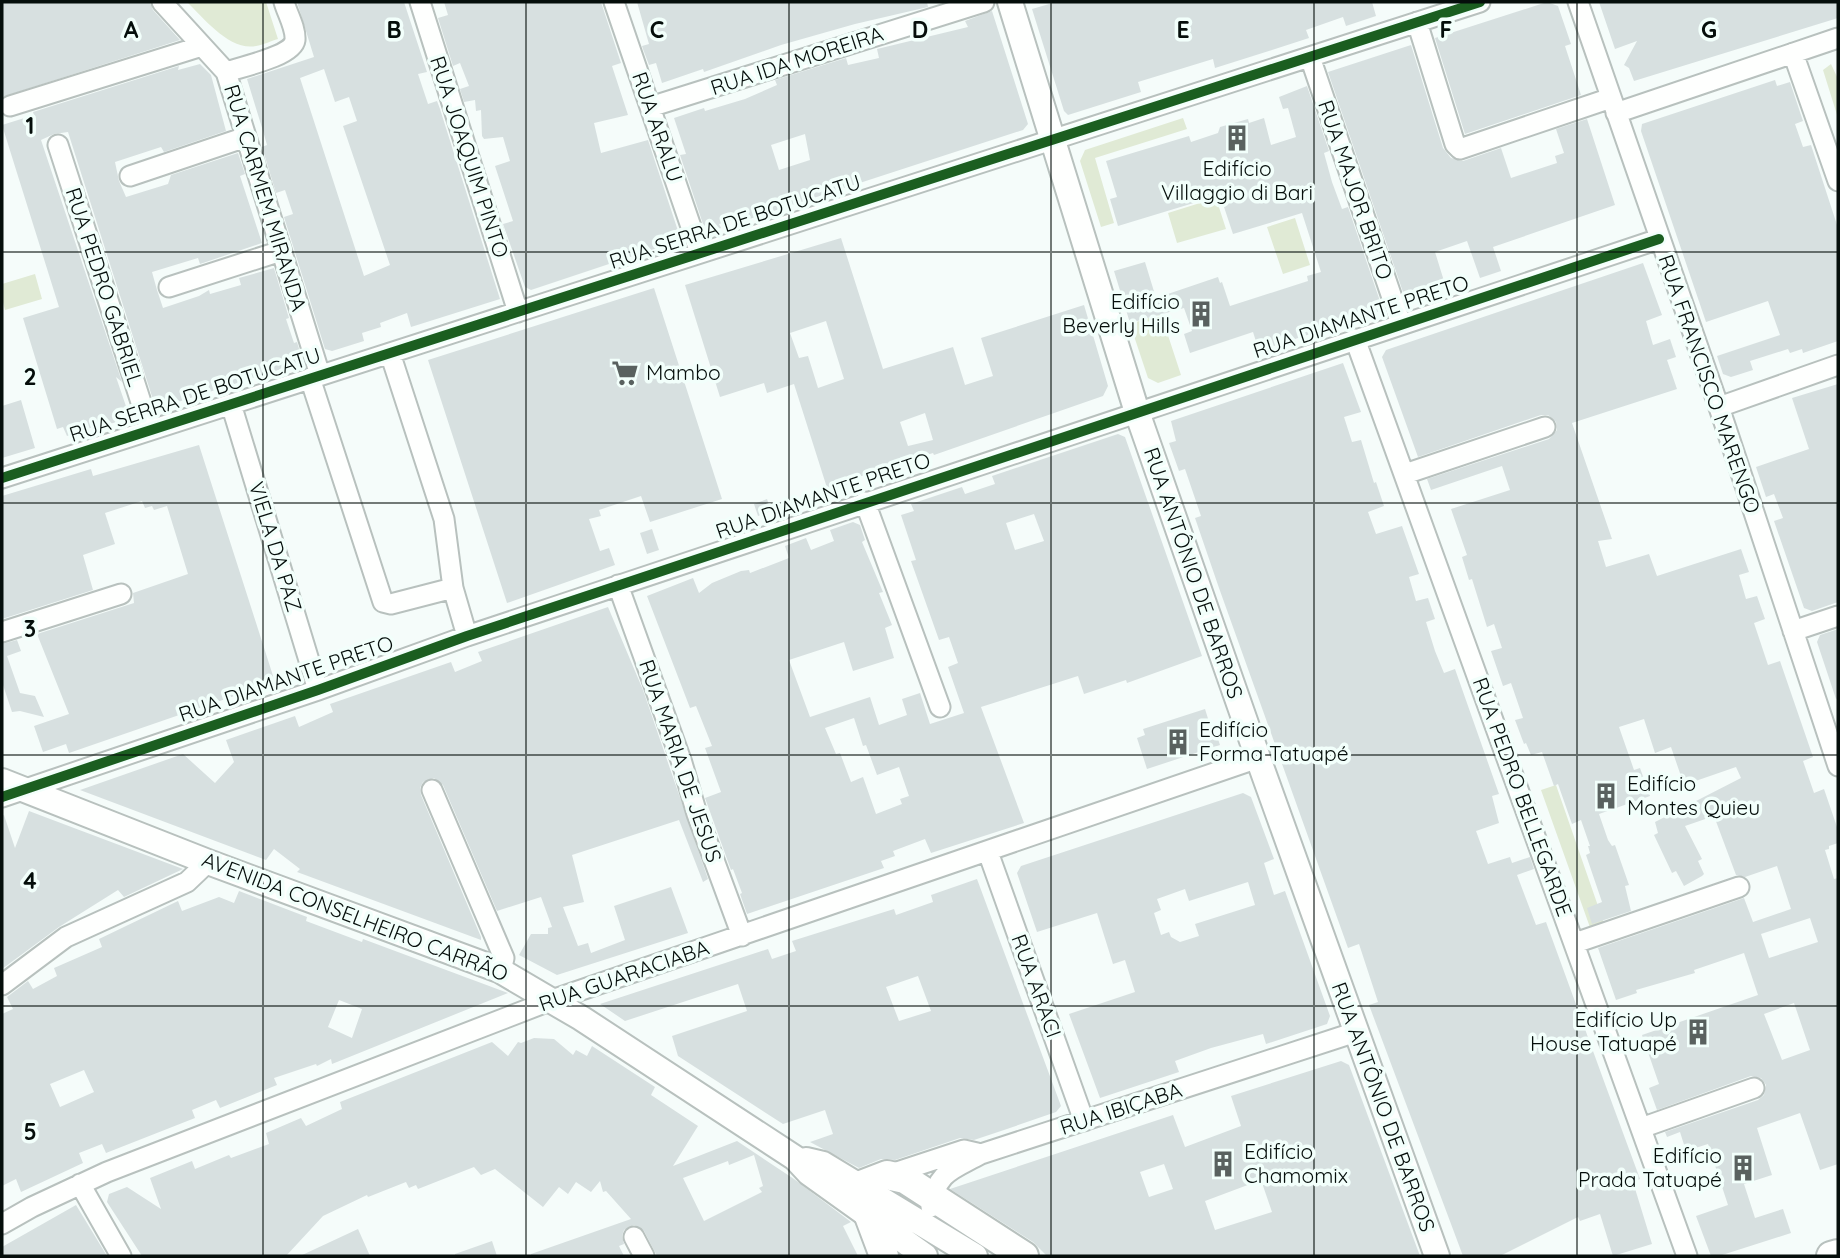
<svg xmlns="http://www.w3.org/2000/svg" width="1840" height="1258" font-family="Quicksand,sans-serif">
  <rect width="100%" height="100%" fill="#f5fcfa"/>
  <path fill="#e0ead5" d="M187 2H266L278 39C271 41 263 45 256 46 229 51 204 18 187 2Z
    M1831 64 1838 79V118L1823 70Z
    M1183 118 1187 129 1095 158 1114 223 1101 227 1080 161 1085 150Z
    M1216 198 1226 229 1177 243 1168 213Z
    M1295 218 1310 265 1283 274 1267 227Z
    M35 274 42 299 5 310 2 298V284Z
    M1161 314 1181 375 1158 383 1148 378 1130 324Z
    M1556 785 1606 929 1592 933 1541 790Z"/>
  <path fill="#d7e0e0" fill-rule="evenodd" d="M2 2H150L153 10 180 40 2 97Z
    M297 2H404L427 72 418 74 428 104 437 101 440 109 500 299 411 327 407 313 380 323 381 327 362 333 364 341 332 351 325 349 284 217 293 214 285 190 276 193 262 147 267 145 263 131 247 79 314 57ZM324 69 335 102 349 97 357 121 343 126 390 265 364 276 300 78Z
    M444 2H601L621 63 612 66 628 115 594 123 601 153 648 140 681 240 531 290 525 287 503 224 513 221 495 166 510 161 503 137 484 139 482 136 481 110 476 111 475 100 464 102 460 89 469 86 460 63 453 66 438 18 448 15Z
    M637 2H927L928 7 855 24 781 45 704 72 703 69 662 83 656 63 649 65 643 49 642 46 649 44Z
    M1056 2H1372L1376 16 1346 26 1343 17 1306 30 1309 38 1272 50 1215 68 1213 59 1138 82 1141 92 1068 115 1064 111 1032 9Z
    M1547 2 1558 6 1571 44 1565 46 1581 95 1465 134 1435 38Z
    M1599 2H1838V18L1634 81 1629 68 1624 65 1637 41 1615 49Z
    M992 11 1028 124 1023 130 758 216 747 220 746 216 719 224 721 228 706 233 680 155 686 154 674 118 704 108 705 111 745 99 777 85 775 80 846 58 848 65 879 58 877 49 968 27 965 21ZM805 134 810 160 779 170 771 145Z
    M1411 45 1443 148 1451 158 1463 161 1501 148 1511 178 1557 163 1555 156 1564 153 1556 129 1587 119 1615 205 1493 247 1501 271 1480 278 1467 241 1435 252 1444 281 1429 286 1432 294 1410 301 1408 294 1404 295 1328 72Z
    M200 64 211 75 226 131 164 152 161 147 115 162 119 181 126 197 168 184 171 175 238 153 245 174 240 176 262 243 200 264 198 258 152 272 157 290 163 308 199 296 209 290 210 294 241 285 239 278 274 268 289 318 286 319 294 343 297 342 303 362 156 409 68 132 54 134 41 140 122 382 116 377 130 418 103 426 102 424 67 436 63 427 57 429 23 318 59 307 2 125 34 115 33 112 179 66 178 70Z
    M1775 80 1777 86 1790 82 1803 121 1795 124 1803 147 1811 145 1838 228V341L1803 353 1802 349 1790 353 1788 349 1750 361 1753 370 1731 377 1723 374 1717 356 1780 335 1768 301 1706 322 1641 131 1642 124Z
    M1307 86 1329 151 1324 153 1332 182 1342 209 1348 207 1383 310 1259 351 1253 332 1190 353 1184 334 1192 331 1184 308 1130 323 1114 271 1145 262 1156 298 1218 277 1220 283 1222 282 1230 306 1308 281 1307 276 1321 272 1302 213 1233 234 1220 195 1118 226 1110 199 1117 197 1106 161 1189 136 1191 142 1218 133 1220 127 1248 119 1249 123 1264 118 1271 145 1296 137 1288 108 1283 109 1279 97Z
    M841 238 883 369 953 347 965 385 993 376 981 338 1084 305 1108 386 1103 396 934 455 933 453 855 478 857 481 828 491 794 384 767 393 764 383 720 397 685 285ZM826 321 844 379 818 388 808 356 799 358 790 333ZM925 413 933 440 908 446 900 422Z
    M1643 263 1662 315 1646 321 1653 345 1670 339 1676 357 1667 360 1677 389 1572 423 1612 539 1598 541 1606 567 1649 554 1657 576 1741 549 1749 572 1739 575 1746 599 1757 596 1765 619 1754 623 1768 665 1780 661 1813 757 1803 761 1814 793 1824 789 1838 830V843L1829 846V849L1825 850 1834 879 1838 878V1164L1820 1170 1800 1113 1757 1128 1772 1175 1744 1184 1755 1218 1783 1209 1791 1233 1719 1256H1711L1696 1216 1728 1205 1708 1144 1686 1151 1680 1132 1667 1137 1665 1132 1758 1100 1764 1095 1766 1085 1761 1078 1751 1076 1657 1110 1649 1088 1659 1084 1642 1035 1758 995 1744 953 1694 970 1695 973 1636 990 1637 993 1616 1000 1598 948 1744 898 1753 922 1791 909 1777 866 1745 877 1736 875 1714 816 1685 826 1702 859 1698 861 1704 874 1702 876 1684 886 1676 871 1672 873 1654 835 1658 833 1655 822 1741 778 1736 767 1684 785 1671 747 1655 753 1644 719 1619 727 1634 770 1640 768 1650 796 1599 814 1608 840 1612 846 1615 845 1629 885 1625 886 1631 911 1592 924 1587 908 1602 902 1586 855 1590 853 1588 846H1590L1581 820 1572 824 1558 784 1554 786 1542 752 1531 755 1526 743 1524 744 1515 720 1523 718 1511 683 1503 686 1491 651 1502 648 1494 624 1487 627 1472 579 1469 580 1462 557 1467 555 1451 509 1510 490 1502 466 1431 490 1427 479 1549 439 1557 430 1556 422 1548 415H1541L1418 457 1382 357 1386 350ZM1810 918 1818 942 1769 958 1761 934ZM1794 1003 1810 1050 1782 1060 1764 1014Z
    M654 288 722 499 650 522 641 496 599 510 601 516 589 519 600 551 609 548 615 565 507 603 428 360Z
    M1343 363 1361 412 1344 417 1352 442 1361 440 1374 483 1376 482 1384 506 1368 512 1376 534 1402 526 1419 574 1409 577 1416 601 1428 598 1435 619 1426 622 1435 651 1444 673 1455 669 1499 794 1492 796 1499 823 1476 831 1488 864 1510 857 1512 863 1530 857 1534 869 1517 875 1536 925 1546 922 1605 1084 1640 1179 1633 1182 1652 1244 1613 1256 1600 1214 1580 1221 1578 1217 1500 1256H1463L1369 1005 1378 1002 1359 944 1348 948 1219 588 1195 518 1201 516 1185 469 1179 471 1169 443 1176 441 1171 421Z
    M1838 384V602L1812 611 1804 608 1774 521 1783 518 1774 494 1766 497 1756 467 1809 449 1792 398Z
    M21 400 35 448 2 458V406Z
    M1118 434 1125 437 1202 656 1127 683 1126 680 1084 694 1078 676 981 707 1024 823 931 853 925 839 893 851 895 856 881 861 884 868 747 914 740 894 742 893 733 869 731 870 705 798 721 792 705 748 712 746 696 706 690 708 647 596 693 578 699 593 712 583 741 571 749 570 750 573 789 558 785 546 806 538 811 550 834 541 830 530 853 522 860 525 865 540 862 542 883 592 879 593 892 625 885 628 894 658 853 671 844 642 789 660 810 717 870 697 879 725 907 715 902 699 920 693 930 724 964 713 948 667 958 663 949 637 939 640 911 561 916 560 901 515 914 511 911 504 962 487 965 494 995 484 992 476ZM1034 514 1044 541 1015 550 1006 523ZM854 718 863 746 866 745 877 775 899 767 909 796 900 799 902 804 876 814 863 777 851 782 840 753 836 754 825 728Z
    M199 445 275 682 69 753 66 744 43 752 34 726 69 714 37 634 134 603 133 593 188 574 167 506 154 510 152 506 145 508 142 501 105 513 115 544 83 555 93 590 2 619V496L91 469 93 476Z
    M767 499 771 511 758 516 754 504Z
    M652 529 659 550 647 554 640 533Z
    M608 607 643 690 708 879 703 882 679 820 572 855 584 902 563 907 578 946 588 943 591 953 625 940 614 906 671 887 688 933 557 975 519 955 531 934H548V928L552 927 541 897 497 911 443 785 434 778 423 782 420 788 421 795 481 937V940L297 872 300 869 274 849 266 860 80 790 183 754 215 783 234 762 226 740 295 716 299 727 333 712 330 704 451 662 455 672 482 661 478 652Z
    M1838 629V698L1836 699 1817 642 1820 635Z
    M17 640 21 651 7 656 20 693 35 696 44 717 20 711 12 712 2 682V644Z
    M1205 709 1210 725 1213 724 1220 745 1147 769 1137 738 1145 735 1143 729Z
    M1243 793 1251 797 1274 859 1264 863 1274 895 1285 891 1330 1016 1327 1024 1266 1044 1263 1034 1211 1048 1175 1061 1179 1072 1100 1098 1069 1014 1135 992 1125 960 1113 964 1097 913 1037 932 1017 873 1021 866ZM1248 882 1255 905 1195 924 1199 936 1180 942 1171 937 1169 932 1161 935 1154 913 1161 910 1157 899 1185 889 1189 901Z
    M29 811 74 828 183 869 124 897 118 890 59 927 2 969V816L4 815 15 848Z
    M977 879 1061 1106 1056 1112 1004 1130 974 1140 960 1138 895 1160 881 1159 859 1168 810 1142 833 1134 825 1110 783 1124 678 1056 672 1036 747 1011 738 984 625 1021 600 1004 768 949 772 959 796 951 792 941 894 909 896 915 933 902 931 895ZM918 976 931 1011 899 1021 886 987Z
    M239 891 307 917 306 921 362 942 363 939 508 993 332 1064 331 1059 317 1066 316 1064 274 1078 277 1085 220 1108 216 1100 192 1110 195 1118 106 1153 102 1144 79 1153 83 1163 21 1192 16 1179 2 1186V1014L13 1009 7 997 28 981 33 989 57 976 54 968 102 947 99 939 178 901 182 911 219 897 234 903ZM339 1000 362 1009 352 1038 328 1027ZM84 1070 94 1092 60 1107 50 1084Z
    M534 1038 554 1039 573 1055 576 1050 587 1056 592 1046 655 1087 651 1095 698 1126 673 1166 737 1141 794 1179 851 1222 843 1226 858 1256H657L644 1231 634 1225 624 1230 622 1236 624 1244 619 1246 624 1256H531V1254L631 1219 606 1191 603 1192 600 1181 591 1192 576 1182 568 1194 559 1187 543 1207 495 1169 481 1175 474 1167 418 1189 416 1185 409 1188 406 1182 368 1197 367 1195 323 1216 286 1256H142L107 1202 109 1194 127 1187 161 1209 150 1178 192 1161 195 1169 229 1155 231 1158 269 1144 266 1133 301 1118 306 1126 342 1109 340 1102 492 1042 508 1056 518 1042 521 1043ZM754 1155 763 1186 759 1188 762 1192 704 1221 683 1178 728 1161 729 1165Z
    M1341 1061 1349 1065 1420 1256H1047L1033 1242 950 1189 1173 1115 1185 1147 1241 1126 1231 1096ZM1164 1164 1173 1189 1149 1197 1140 1172ZM1261 1180 1272 1212 1215 1230 1205 1201Z
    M76 1205 107 1256H2V1247Z
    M358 1229 370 1256H300Z
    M492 1241 497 1256H455V1254Z"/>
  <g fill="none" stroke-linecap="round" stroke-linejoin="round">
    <g stroke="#b8c1be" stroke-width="23">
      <path id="minor" d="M162 2 226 72 320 375
        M420 2 518 312
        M614 2 700 253
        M1578 2 1724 422 1838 766
        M1417 22 1455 144 1460 149 1611 98
        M1793 53 1838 181
        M1310 57 1401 324
        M226 72C241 67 293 56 295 40 296 28 287 13 284 2
        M10 106 202 46
        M650 107 984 2
        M1616 113 1838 38
        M58 145 150 430
        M130 176 246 137
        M169 287 281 251
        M1355 339 1687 1256
        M390 353 444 519 453 588 467 636
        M310 378 383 602 391 604 453 588
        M231 404 318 690
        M1719 407 1838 365
        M1405 474 1545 427
        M2 478 1480 2
        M865 502 940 707
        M618 585 682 763 697 814 742 936
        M1793 631 1838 616
        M2 632 121 594
        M432 790 504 958 501 971
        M2 797 318 690 467 636 1659 239
        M988 852 1084 1121
        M1575 943 1739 887
        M2 985 66 937 187 882 208 862
        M1641 1128 1754 1088
        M888 1175 964 1150 977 1153
        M80 1184 121 1256
        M931 1207C937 1171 952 1170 981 1154L1356 1032
        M2 1224 32 1207 107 1172 552 1000 1258 758
        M634 1237 644 1256"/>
    </g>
    <g stroke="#b8c1be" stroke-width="28">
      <path id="major" d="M1010 2 1137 412 1258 758 1437 1256
        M2 781 208 862 499 970 581 1018 795 1158 809 1173 925 1256
        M806 1160 823 1164 975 1256"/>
    </g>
    <g stroke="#b8c1be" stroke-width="32">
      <path id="highway" d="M861 1185 887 1175 905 1179 1024 1256
        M869 1216 884 1256
        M1831 1256 1838 1254"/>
    </g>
    <use href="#minor" stroke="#fefffe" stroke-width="19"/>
    <use href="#major" stroke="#fefffe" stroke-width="24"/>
    <use href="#highway" stroke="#fefffe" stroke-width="28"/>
    <g stroke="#f2fffb" stroke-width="15">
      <path id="cycleway" d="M2 478 1480 2
        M2 797 318 690 467 636 1659 239"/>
    </g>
    <use href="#cycleway" stroke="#1b5e20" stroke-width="10"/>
  </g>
  <path fill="none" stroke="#050e0b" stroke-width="2" stroke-opacity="0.55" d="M263 2V1256M526 2V1256M789 2V1256M1051 2V1256M1314 2V1256M1577 2V1256M2 252H1838M2 503H1838M2 755H1838M2 1006H1838"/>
  <defs>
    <g id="building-bare" transform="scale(2.1)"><path d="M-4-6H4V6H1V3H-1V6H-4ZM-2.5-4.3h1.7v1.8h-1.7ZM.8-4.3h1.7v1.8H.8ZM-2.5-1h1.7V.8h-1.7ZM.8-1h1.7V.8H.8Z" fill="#59615f" stroke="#f2fffb" stroke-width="2.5" paint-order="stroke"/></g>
    <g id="supermarket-bare" transform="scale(2.1)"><path d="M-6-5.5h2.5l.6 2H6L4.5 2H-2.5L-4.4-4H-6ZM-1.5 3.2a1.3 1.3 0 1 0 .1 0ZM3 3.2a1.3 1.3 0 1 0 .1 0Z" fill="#59615f" stroke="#f2fffb" stroke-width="2.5" paint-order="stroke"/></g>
  </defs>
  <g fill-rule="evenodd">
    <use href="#building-bare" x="1237" y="138"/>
    <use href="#building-bare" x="1201" y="314"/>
    <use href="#supermarket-bare" x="625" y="373"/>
    <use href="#building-bare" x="1178" y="742"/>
    <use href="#building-bare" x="1606" y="796"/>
    <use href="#building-bare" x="1698" y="1032"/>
    <use href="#building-bare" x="1223" y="1164"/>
    <use href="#building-bare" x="1743" y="1168"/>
  </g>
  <g text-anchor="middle" stroke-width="7" stroke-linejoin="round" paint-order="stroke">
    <g font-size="21" fill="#050e0b" stroke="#f2fffb">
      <text transform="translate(797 61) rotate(-18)" y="7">RUA IDA MOREIRA</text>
      <text transform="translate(657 127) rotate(71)" y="7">RUA ARALU</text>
      <text transform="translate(469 157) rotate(72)" y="7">RUA JOAQUIM PINTO</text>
      <text transform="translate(1355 190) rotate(71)" y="7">RUA MAJOR BRITO</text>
      <text transform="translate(265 198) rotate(73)" y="7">RUA CARMEM MIRANDA</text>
      <text transform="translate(735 222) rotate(-18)" y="7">RUA SERRA DE BOTUCATU</text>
      <text transform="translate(104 287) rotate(72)" y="7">RUA PEDRO GABRIEL</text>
      <text transform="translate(1361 317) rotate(-18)" y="7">RUA DIAMANTE PRETO</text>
      <text transform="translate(1709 384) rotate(71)" y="7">RUA FRANCISCO MARENGO</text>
      <text transform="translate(195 395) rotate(-18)" y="7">RUA SERRA DE BOTUCATU</text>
      <text transform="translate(823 496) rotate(-19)" y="7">RUA DIAMANTE PRETO</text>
      <text transform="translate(275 547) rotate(73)" y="7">VIELA DA PAZ</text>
      <text transform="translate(1193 573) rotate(71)" y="7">RUA ANTÔNIO DE BARROS</text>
      <text transform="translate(286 679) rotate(-19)" y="7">RUA DIAMANTE PRETO</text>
      <text transform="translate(680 761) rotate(71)" y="7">RUA MARIA DE JESUS</text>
      <text transform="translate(1522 797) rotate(70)" y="7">RUA PEDRO BELLEGARDE</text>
      <text transform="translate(355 917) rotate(21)" y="7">AVENIDA CONSELHEIRO CARRÃO</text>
      <text transform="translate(624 976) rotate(-19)" y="7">RUA GUARACIABA</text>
      <text transform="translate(1036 986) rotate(70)" y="7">RUA ARACI</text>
      <text transform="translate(1383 1107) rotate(70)" y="7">RUA ANTÔNIO DE BARROS</text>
      <text transform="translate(1121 1109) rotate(-18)" y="7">RUA IBIÇABA</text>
    </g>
    <g font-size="21" fill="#050e0b" stroke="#f2fffb" text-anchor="start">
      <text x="1237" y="176" text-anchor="middle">Edifício<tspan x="1237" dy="24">Villaggio di Bari</tspan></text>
      <text x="1180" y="309" text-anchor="end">Edifício<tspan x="1180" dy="24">Beverly Hills</tspan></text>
      <text x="646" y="380">Mambo</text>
      <text x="1199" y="737">Edifício<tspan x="1199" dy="24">Forma Tatuapé</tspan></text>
      <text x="1627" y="791">Edifício<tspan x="1627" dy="24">Montes Quieu</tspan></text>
      <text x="1677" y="1027" text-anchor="end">Edifício Up<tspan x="1677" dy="24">House Tatuapé</tspan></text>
      <text x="1244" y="1159">Edifício<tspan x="1244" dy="24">Chamomix</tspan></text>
      <text x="1722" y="1163" text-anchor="end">Edifício<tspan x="1722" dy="24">Prada Tatuapé</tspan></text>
    </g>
  </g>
  <g font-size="23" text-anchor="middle" font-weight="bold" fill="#050e0b" stroke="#f2fffb" stroke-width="7" stroke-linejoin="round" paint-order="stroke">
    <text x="131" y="38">A</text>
    <text x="394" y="38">B</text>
    <text x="657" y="38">C</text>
    <text x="920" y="38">D</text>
    <text x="1183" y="38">E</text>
    <text x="1446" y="38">F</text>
    <text x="1709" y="38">G</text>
    <text x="30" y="134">1</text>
    <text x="30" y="385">2</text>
    <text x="30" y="637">3</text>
    <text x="30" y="889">4</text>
    <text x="30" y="1140">5</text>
  </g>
  <rect width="1840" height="1258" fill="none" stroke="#050e0b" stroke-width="7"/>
</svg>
